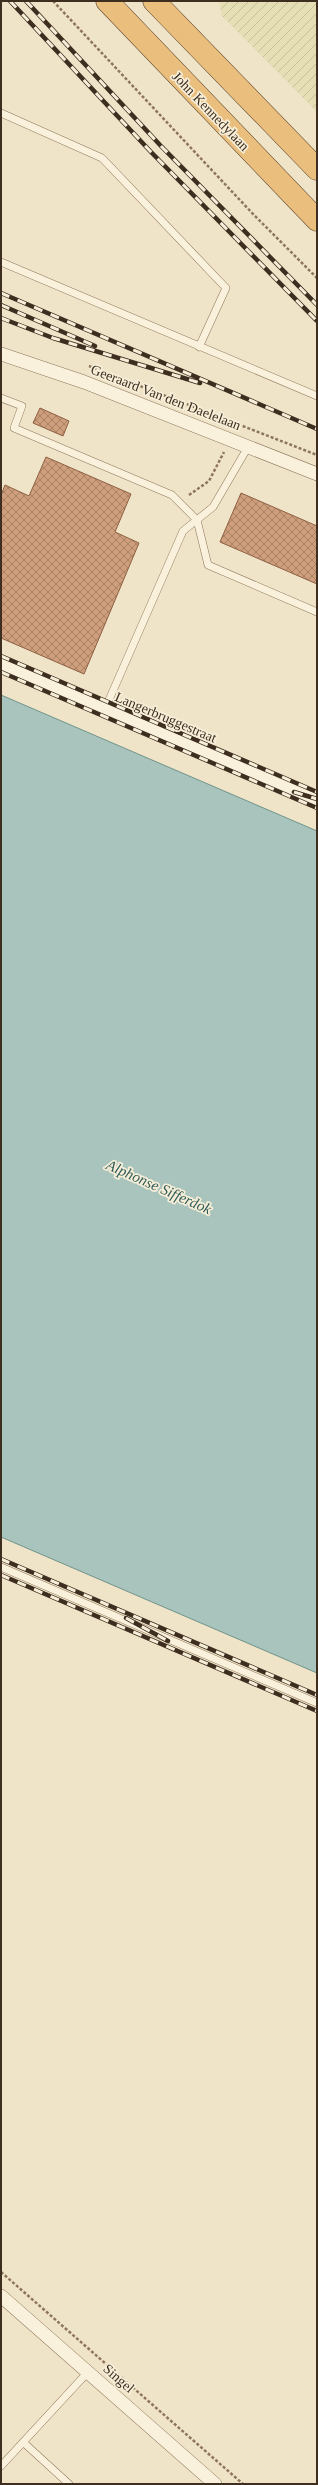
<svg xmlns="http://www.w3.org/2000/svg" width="318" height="2485" font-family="Georgia,serif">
  <defs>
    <pattern id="farmland-furrows" width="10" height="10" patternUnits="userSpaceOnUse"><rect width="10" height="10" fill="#e6deb5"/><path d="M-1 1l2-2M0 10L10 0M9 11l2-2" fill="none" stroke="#c6bf9b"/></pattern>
    <pattern id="building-cross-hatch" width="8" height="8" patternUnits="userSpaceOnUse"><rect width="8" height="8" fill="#cf9f7d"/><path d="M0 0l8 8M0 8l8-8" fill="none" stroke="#a98266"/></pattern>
  </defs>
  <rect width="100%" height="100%" fill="#f0e4c8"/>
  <path fill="url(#farmland-furrows)" d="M219 1H317V112L222 16Z"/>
  <path fill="#a9c4bc" stroke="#6f938a" d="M1 695 317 831V1673L1 1537Z"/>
  <path fill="url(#building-cross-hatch)" stroke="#8d5f41" d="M40 408 69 421 63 436 33 423Z
    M46 457 131 494 115 532 139 543 84 674 1 638V495L5 485 29 496Z
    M241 493 317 526V584L220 542Z"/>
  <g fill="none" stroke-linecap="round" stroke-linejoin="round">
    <g stroke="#8d765c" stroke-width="8">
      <path id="service" d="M1 113 102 158 226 288 199 347
        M1 262 317 396
        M1 398 22 406 14 428 172 495 197 520 208 565 317 612
        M105 709 183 531 213 507 248 447
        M1 1567 317 1703
        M23 2442 69 2484
        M1 2466 88 2372"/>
    </g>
    <g stroke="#8d765c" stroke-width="14">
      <path id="minor" d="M1 354 84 382 317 474
        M1 665 317 800
        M1 2296 215 2484"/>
    </g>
    <g stroke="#5b4430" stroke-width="23">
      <path id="trunk" d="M107 1 317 220
        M154 1 317 169"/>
    </g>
    <path stroke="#8d765c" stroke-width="2.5" stroke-dasharray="3 2" stroke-linecap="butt" d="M53 1 253 214 317 278
      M89 366 317 455
      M189 495 209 481 224 452
      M1 2272 243 2484"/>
    <use href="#service" stroke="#faf1dc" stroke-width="7"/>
    <use href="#minor" stroke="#faf1dc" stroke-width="13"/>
    <use href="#trunk" stroke="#eabe7c" stroke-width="22"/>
    <g stroke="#3d2e20" stroke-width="4.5">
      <path id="rail" d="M10 1 151 152 317 321
        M26 1 160 145 317 305
        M1 293 317 429
        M1 305 95 346
        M1 318 53 338 200 383
        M1 656 317 792
        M1 672 317 808
        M294 792 317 799
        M1 1559 317 1695
        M1 1575 317 1711
        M126 1618 168 1641"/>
    </g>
    <use href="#rail" stroke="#f7eed8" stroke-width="3" stroke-dasharray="9" stroke-linecap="butt"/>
  </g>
  <g text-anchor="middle" stroke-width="3.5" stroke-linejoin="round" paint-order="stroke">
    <g font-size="14" fill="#3d2e20" stroke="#f7eed8">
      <text transform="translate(211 111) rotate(46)" y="5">John Kennedylaan</text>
      <text transform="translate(166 397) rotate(21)" y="5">Geeraard Van den Daelelaan</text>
      <text transform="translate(166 717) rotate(23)" y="5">Langerbruggestraat</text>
      <text transform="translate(119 2378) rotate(41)" y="5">Singel</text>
    </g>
    <g font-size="15" font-style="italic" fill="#2f5d5a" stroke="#f7eed8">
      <text transform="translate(159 1187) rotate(24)" y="5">Alphonse Sifferdok</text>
    </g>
  </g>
  <rect width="318" height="2485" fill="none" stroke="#3d2e20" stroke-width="4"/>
</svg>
